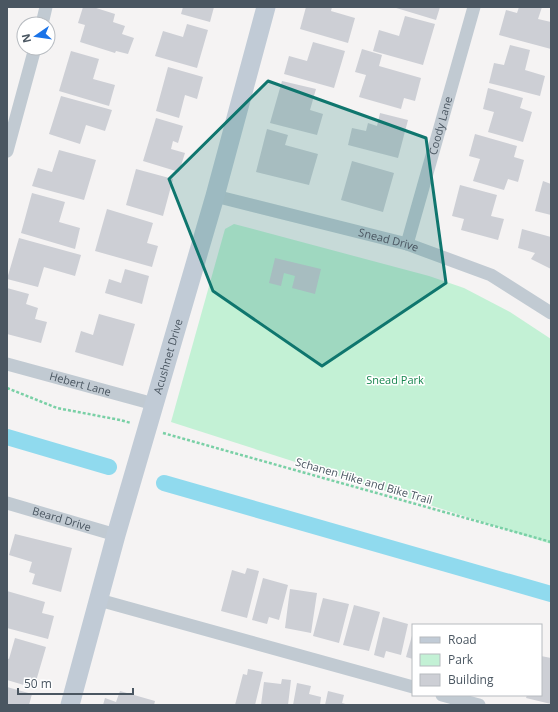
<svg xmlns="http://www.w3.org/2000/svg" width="558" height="712" font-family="'Open Sans',sans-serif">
  <rect width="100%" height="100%" fill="#f5f3f3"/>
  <path fill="#c3f1d5" d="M234 224 429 276 464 288 510 312 551 339V544L171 422 225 229Z"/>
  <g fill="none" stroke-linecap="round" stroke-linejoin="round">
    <path stroke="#90daee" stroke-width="16" d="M7 437 109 467
      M164 483 551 594"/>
  </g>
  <path fill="#cdcfd5" d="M83 7H93L115 14 113 22 125 26 122 34 134 38 128 54 116 51 115 53 80 42 85 25 78 23Z
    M183 7H214L210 22 181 14Z
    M306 7H332L331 11 355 18 348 43 300 29Z
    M393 7H440L436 20Z
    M519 7H542L538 19 551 22V49L499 35 506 10 517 13Z
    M405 16 435 24 423 65 373 51 379 30 399 36Z
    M187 24 208 30 197 68 155 56 163 31 183 37Z
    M313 42 345 51 334 88 284 74 289 56 307 61Z
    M510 45 530 50 525 70 545 76 540 96 489 83 494 63 504 65Z
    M362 49 382 55 379 66 421 78 415 101 404 98 401 109 359 97 366 75 355 72Z
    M71 51 99 59 93 79 115 85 109 106 59 91Z
    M168 67 203 77 197 99 185 95 179 118 156 111Z
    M282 81 316 89 310 110 323 114 317 135 270 123Z
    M488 88 523 98 520 108 532 112 523 142 488 132 494 112 483 109Z
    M61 96 112 110 105 131 86 125 80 144 49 134Z
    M380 113 408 120 398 158 348 145 352 128 366 131 368 123 377 126Z
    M156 118 183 126 178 143 173 141 171 149 185 153 179 172 143 161Z
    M267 129 288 135 285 145 318 154 309 185 256 172Z
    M475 134 517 146 514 157 524 160 518 182 508 179 504 190 473 181 480 159 469 156Z
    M59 150 96 160 84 200 32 186 38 168 52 172Z
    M352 161 394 173 383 212 341 200Z
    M136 169 173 179 163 216 126 205Z
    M543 181 551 184V215L535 211Z
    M460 185 497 195 491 216 504 219 498 240 461 230 464 219 452 216Z
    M32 193 65 202 59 222 80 228 75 249 21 233Z
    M107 209 153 223 147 243 158 246 152 267 95 251Z
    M522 229 551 237V269L531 259 535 253 518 248Z
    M19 238 81 255 75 276 44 267 38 287 7 279Z
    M275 258 321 269 315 294 292 288 295 276 284 273 281 286 269 283Z
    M125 269 149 276 142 304 105 293 109 279 121 283Z
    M7 288 29 294 26 304 38 308 35 319 47 322 41 343 7 334Z
    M99 314 135 324 123 366 75 352 81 331 93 335Z
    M15 534 72 548 61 592 32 584 35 574 29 572 32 562 9 555Z
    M247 568 259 571 247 618 221 611 232 570 245 574Z
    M263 578 288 585 279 620 269 617 267 624 252 620Z
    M290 589 317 593 311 633 285 628Z
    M7 591 45 602 42 613 54 616 48 639 7 628Z
    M323 598 349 604 339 643 313 636Z
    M354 605 380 612 369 651 343 645Z
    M383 617 408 624 401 655 386 651 384 658 374 655Z
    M413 632V659L406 657Z
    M15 638 46 647 34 688 7 680V658L9 659Z
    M541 656 551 658V704L526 698 527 695H541Z
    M248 669 263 672 255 705H235L243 674 247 675Z
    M282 679 291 680 288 705H261L264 682 281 684Z
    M297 683 311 686 309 694 321 697 320 705H293Z
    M7 687 32 694 29 705H7Z
    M120 691 155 701 154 705H103L105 698 116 702Z
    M328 691 344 695 342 703 349 705H325Z"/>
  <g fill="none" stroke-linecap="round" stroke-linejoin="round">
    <path stroke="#7ad0a6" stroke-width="2.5" stroke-dasharray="3 2" stroke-linecap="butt" d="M7 388 57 408 120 420 131 423
      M163 433 551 542"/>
    <g stroke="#c1cad2" stroke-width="13">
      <path d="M42 24 46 7"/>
      <path d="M7 151 35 48"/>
      <path id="s1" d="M215 196 407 244 491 275 551 313"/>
      <path id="s2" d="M407 244 474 7"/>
      <path id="s3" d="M7 364 154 404"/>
      <path id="s4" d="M7 503 116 535"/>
      <path d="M99 600 413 687"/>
      <path d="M442 695 479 705"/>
    </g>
    <path stroke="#c1cbd6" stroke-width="19" id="s5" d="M70 705 116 535 215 196 266 7"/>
  </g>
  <path fill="#0f766e" fill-opacity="0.2" stroke="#0f766e" stroke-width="3" stroke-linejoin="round" d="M268 81 426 138 446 283 322 366 213 291 169 179Z"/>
  <g text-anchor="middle" stroke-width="3" stroke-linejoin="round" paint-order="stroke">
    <g font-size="11" fill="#4a5661" stroke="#fff">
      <text dy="4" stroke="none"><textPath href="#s2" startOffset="123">Coody Lane</textPath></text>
      <text dy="4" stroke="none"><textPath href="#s1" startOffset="179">Snead Drive</textPath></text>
      <text dy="4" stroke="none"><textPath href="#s5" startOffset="362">Acushnet Drive</textPath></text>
      <text dy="4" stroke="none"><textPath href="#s3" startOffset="76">Hebert Lane</textPath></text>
      <text transform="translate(364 481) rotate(16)" y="4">Schanen Hike and Bike Trail</text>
      <text dy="4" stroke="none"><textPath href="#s4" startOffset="57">Beard Drive</textPath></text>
    </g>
    <g font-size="11" fill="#17864f" stroke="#fff">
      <text x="395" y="384">Snead Park</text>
    </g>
  </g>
  <rect width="558" height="712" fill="none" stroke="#4a5661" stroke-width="16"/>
  <rect x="412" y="624" width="130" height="72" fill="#ffffff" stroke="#b7bbc0"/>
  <rect x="420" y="637" width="20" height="6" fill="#c1cbd6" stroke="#b7bbc0"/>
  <text x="448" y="644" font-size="12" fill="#4a5661">Road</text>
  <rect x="420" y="654" width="20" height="12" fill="#c3f1d5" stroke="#b7bbc0"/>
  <text x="448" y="664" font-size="12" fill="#4a5661">Park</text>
  <rect x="420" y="674" width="20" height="12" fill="#cdcfd5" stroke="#b7bbc0"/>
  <text x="448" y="684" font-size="12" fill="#4a5661">Building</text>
  <g transform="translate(36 36) rotate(257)"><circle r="19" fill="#ffffff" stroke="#b7bbc0"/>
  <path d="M0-3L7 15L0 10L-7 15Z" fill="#1a73e8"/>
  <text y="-6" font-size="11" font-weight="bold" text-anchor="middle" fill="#4a5661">N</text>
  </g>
  <path d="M18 688v6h115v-6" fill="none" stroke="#4a5661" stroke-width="2"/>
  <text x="24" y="688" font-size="12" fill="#4a5661" stroke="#ffffff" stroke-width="3" paint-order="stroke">50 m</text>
</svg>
